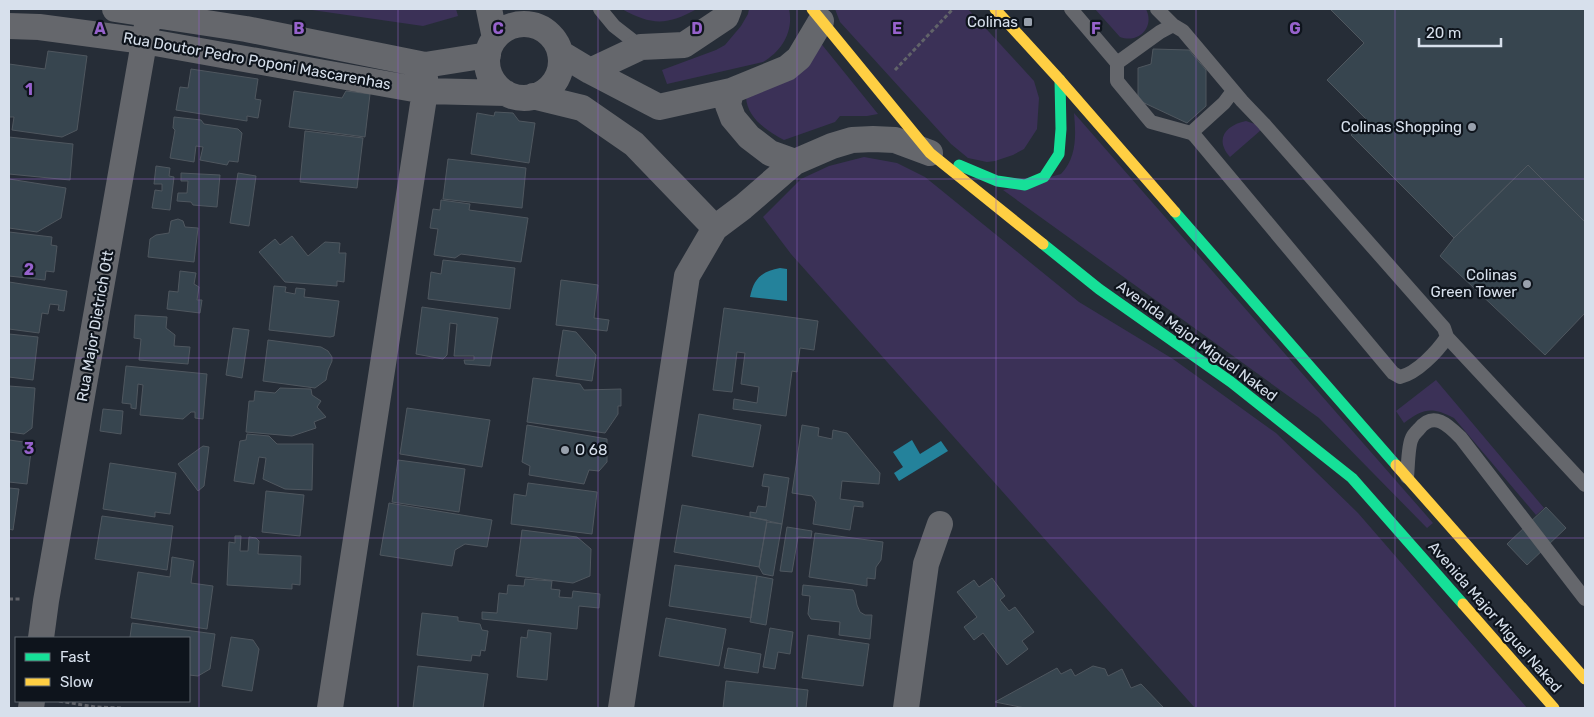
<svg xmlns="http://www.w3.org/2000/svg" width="1594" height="717" font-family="Rubik,sans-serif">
  <rect width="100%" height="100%" fill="#262d37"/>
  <path fill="#3b3157" d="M305 9H456L458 16 423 26Z
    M622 9H697C668 25 652 26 622 9Z
    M749 9H789C794 31 782 51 763 62L667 84 662 70 716 50 725 45 741 26 748 14Z
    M835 9H968L1034 81 1039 98 1037 129 1024 149 1013 155 995 161 987 162 968 158 951 144 840 22Z
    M1095 9H1146C1155 27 1139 44 1120 37Z
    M819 41 878 114 867 116H840L835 122 784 140C767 131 747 118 746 97Z
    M1074 113 1433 523 1427 528 1319 418 1003 190 1061 174C1077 157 1076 135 1074 113Z
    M1246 121 1255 124 1261 130 1230 157C1214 139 1226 125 1246 121Z
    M864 157 897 163 925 177 1079 302 1173 359 1276 433 1358 513 1527 708H1195L791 254 763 217 801 179 829 166Z
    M1436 380 1544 508 1536 515 1454 418C1432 407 1424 408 1404 423L1396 411Z"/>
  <path fill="#24829b" d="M780 268 787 269V301L750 297C754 278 761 272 780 268Z
    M912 440 920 454 941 441 948 451 899 481 894 473 903 467 893 452Z"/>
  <path fill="#37454f" stroke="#4f575f" d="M1330 9H1585V222L1528 165 1454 238 1351 135 1367 120 1327 80 1364 43Z
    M1153 49 1189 50 1206 70V106L1187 123 1138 100V68L1151 64Z
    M48 51 87 56 77 130 62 137 12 130 14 117H9V64L45 69Z
    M191 69 258 79 255 99 261 100 258 118 247 116V121L176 110 180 87 188 88Z
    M294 91 342 98 346 91 370 94 365 137 289 127Z
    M495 112 513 113 519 121 535 123 529 163 471 154 477 113 494 116Z
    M174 117 201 120 204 124 238 129 242 133 238 162 229 161 227 165 200 160 203 147 196 146 194 162 170 158 175 130 173 128Z
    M305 131 363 138 357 188 300 182Z
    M9 137 73 144 70 180 9 174Z
    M448 159 526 168 522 208 443 199Z
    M1528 165 1585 222V313L1545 355 1440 256 1454 238Z
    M156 166 170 168 169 176 174 177 170 210 152 208 155 190 162 191V184H154Z
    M181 173 220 175 217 207 193 205 191 202 177 201 178 193H187L188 181H181Z
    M238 173 256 176 249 226 230 223Z
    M9 179 66 188 61 218 37 232 9 228Z
    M441 200 470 204 469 210 528 218 521 262 461 254 455 258 434 255 438 229 430 228 433 209 440 210Z
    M178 219 183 221 185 227 198 228 194 262 148 257 150 239 156 235 169 233 171 221Z
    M9 232 52 237 51 245 57 246 54 272 46 271 45 280 9 276Z
    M292 236 308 256 325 242 340 243 339 253H346L344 282 337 281V286L285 282 259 252 275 239 280 245Z
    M443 260 515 268 510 309 428 299 431 272 441 274Z
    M180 271 196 273 194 284 199 287 197 300H202L200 313 167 309 169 291 178 292Z
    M561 280 598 285 594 318 609 320 607 331 556 325Z
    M9 282 67 291 64 311 58 310 59 305 50 304 48 314 42 313 39 333 9 329Z
    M274 286 286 287 285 292 295 294 296 288 305 289 304 297 339 301 334 336 330 337 269 330Z
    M422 307 498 318 490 366 465 364 464 360H474V356H454L457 324 450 323 447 355 443 359 416 354Z
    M724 308 818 321 814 350 800 348 797 372 792 371 786 416 733 409 734 399 757 403 759 387 741 384 745 353 737 352 732 392 713 390Z
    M135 315 167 317 166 328 175 335 174 346 190 347 188 364 139 360 141 339 134 338Z
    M233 328 249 330 242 378 226 375Z
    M563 330 576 332 596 355 592 381 556 376Z
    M9 334 38 337 33 380 9 377Z
    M268 340 321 347 328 351 332 357V361L328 370 326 380 315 388 263 381Z
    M126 366 207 374 203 419 195 418V412H191L183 419 140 415 143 385 138 384 136 409 131 408V404L122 403Z
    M533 378 580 384 584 390 621 389V406H618V414L605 433 527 422Z
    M9 386 35 388 32 428 24 434 9 432Z
    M280 388 311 389 312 395 321 401 317 407 326 417 314 422 316 428 292 436 246 432 249 401H254L255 391 275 393Z
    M407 408 490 420 482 467 400 454Z
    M103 409 123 411 121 434 100 431Z
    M699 414 761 425 753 467 692 456Z
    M527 425 607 439V462L599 471 589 470 584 484 529 475 530 466 522 462Z
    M802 425 819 428 818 436 832 439 833 430 847 433 880 473 879 484 842 481 840 499 863 502V507L854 506 850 530 813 524 816 502 812 496 792 493Z
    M247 434 269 436 277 444H313L312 490 285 489 263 479 266 458 259 457 254 484 234 481 240 441 246 440Z
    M9 440 32 443 27 484 9 482Z
    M203 446 209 447 204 486 198 491 178 464Z
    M398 460 465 469 459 512 392 502Z
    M110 463 176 473 170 514 155 512V517L103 509Z
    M764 474 789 478 782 524 750 517V512L756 513 758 506 766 507 769 487 762 486Z
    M528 483 597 492 592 534 511 524 514 494 526 496Z
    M9 488 19 489 13 530 9 529Z
    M266 491 304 495 300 536 262 532Z
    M389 503 492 520 487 547 465 544 455 550 452 566 380 555Z
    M682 505 767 520 759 567 674 552Z
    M1546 507 1566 528 1527 565 1507 544Z
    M102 516 173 526 167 570 95 559Z
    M767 522 782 524 773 576 763 574 759 567Z
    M787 527 812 531 811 538 798 537 792 572 780 571Z
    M522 530 577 537 591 549 590 576 573 583 516 576Z
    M815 533 883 542 881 560 876 567 875 579 867 578V586L809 577Z
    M235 536H241L240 551H248L249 537 256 538 259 541 258 554 301 556 300 585 292 584V589L227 585 229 542 235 543Z
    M172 557 194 561 191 583 213 586 207 629 131 618 138 572 170 577Z
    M675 565 757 576 751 618 669 606Z
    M757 576 773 579 766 625 750 622Z
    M992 578 1005 596 1000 600 1009 611 1015 607 1034 632 1022 641 1028 649 1007 665 983 633 974 640 964 627 977 617 957 592 974 580 979 587Z
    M525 579 552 581 551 589 560 590 559 597 572 598 573 591 600 594 599 608 579 606 577 629 482 619V612L497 613 499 593 507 594 508 585 524 586Z
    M803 585 853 590 855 594 857 605 860 612 865 615H872L870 639 839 635 840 622 811 619 808 614 810 596 802 595Z
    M422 613 458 617V621L480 624 482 630 488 631 485 651 481 650 480 656 472 655 471 661 417 655Z
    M666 618 726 629 719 666 659 656Z
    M132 623 215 634 210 669 198 676 189 675V638H131L130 637Z
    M770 628 793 632 790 654 778 652 775 669 763 667Z
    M528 630 551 633 547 680 517 677 521 637 527 638Z
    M808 635 869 644 863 686 802 678Z
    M231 637 253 640 259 649 252 691 222 686Z
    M728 648 761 654 758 673 724 668Z
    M418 666 488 674 483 708H413Z
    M1093 666 1105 669 1108 676 1122 669 1131 688 1141 684 1163 707 1161 708H1025L995 702 1057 668 1061 674 1071 669 1075 676Z
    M726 681 808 690 806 708H723Z"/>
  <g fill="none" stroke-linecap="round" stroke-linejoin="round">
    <path stroke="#616369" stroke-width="3" stroke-dasharray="4 2.5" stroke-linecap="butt" d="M895 70 953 9
      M9 599H21
      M59 701 95 707 123 708"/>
    <path stroke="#65676c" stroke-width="14" d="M600 9 614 26 641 47
      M1071 9 1117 63V81L1151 122 1191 133 1195 136 1393 373 1400 377C1417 373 1437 352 1447 337L1444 328 1264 124 1242 101 1183 31 1173 25 1157 9
      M1117 63 1160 32 1173 25
      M1191 133 1224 103 1233 91
      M1447 337 1585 485
      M1407 477C1408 468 1408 445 1412 438 1413 435 1417 431 1419 429 1434 410 1449 426 1461 438L1585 599"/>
    <path stroke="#65676c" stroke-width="26" d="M115 9 246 29 425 65 488 55
      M489 9 495 38
      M487 61a37 37 0 1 1 74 0a37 37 0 1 1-74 0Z
      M9 26 39 27 144 41 425 91 506 93
      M560 53 590 71 659 107 731 91 787 68 799 58 821 21
      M590 71 641 47 684 45 726 17 729 9
      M731 91 728 105 733 118 749 137 770 153 795 162
      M533 96 582 108 634 144 715 228
      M41 638 46 601 149 14
      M31 708 32 701
      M330 708 425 91V65
      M621 708 687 276 715 228 743 207 795 162 832 146 852 140 873 139 895 140 930 153
      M906 708 926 564 940 524"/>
    <path stroke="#16e098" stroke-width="11" d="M959 165 997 181 1025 185 1044 177 1059 154 1061 129 1060 80
      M1175 212 1396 465
      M1043 244 1099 289 1231 382 1352 478 1463 604"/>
    <path stroke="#ffcf43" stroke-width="11" d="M812 9 930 153 1043 244
      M995 9 1060 80 1175 212
      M1396 465 1585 679
      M1463 604 1554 708"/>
  </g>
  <path fill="none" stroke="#9762cc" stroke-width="1" stroke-opacity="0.55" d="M199 9V708M398 9V708M598 9V708M797 9V708M996 9V708M1196 9V708M1395 9V708M9 179H1585M9 358H1585M9 538H1585"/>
  <g fill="#99a1ad" stroke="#0e141c" stroke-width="2">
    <rect x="1023" y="17" width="10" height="10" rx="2.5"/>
    <circle cx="1472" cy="127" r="5"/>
    <circle cx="1527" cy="284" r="5"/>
    <circle cx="565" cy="450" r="5"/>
  </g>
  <g text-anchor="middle" stroke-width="4.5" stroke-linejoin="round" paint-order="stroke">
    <g font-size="15" fill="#d7e0ec" stroke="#0e141c" text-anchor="end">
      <text x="1018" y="27">Colinas</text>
      <text x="1462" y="132">Colinas Shopping</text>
      <text x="1517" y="280">Colinas<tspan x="1517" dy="17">Green Tower</tspan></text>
      <text x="575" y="455" text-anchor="start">O 68</text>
    </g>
    <g font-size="15" fill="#d7e0ec" stroke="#0e141c">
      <text transform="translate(257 61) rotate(10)" y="5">Rua Doutor Pedro Poponi Mascarenhas</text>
      <text transform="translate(95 326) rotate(-80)" y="5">Rua Major Dietrich Ott</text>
      <text transform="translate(1197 341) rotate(36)" y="5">Avenida Major Miguel Naked</text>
      <text transform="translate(1495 617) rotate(49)" y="5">Avenida Major Miguel Naked</text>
    </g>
  </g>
  <g font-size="16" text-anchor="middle" font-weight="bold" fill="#9762cc" stroke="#0e141c" stroke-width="4.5" stroke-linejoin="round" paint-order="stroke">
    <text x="100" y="34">A</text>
    <text x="299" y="34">B</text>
    <text x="498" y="34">C</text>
    <text x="697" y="34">D</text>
    <text x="897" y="34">E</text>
    <text x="1096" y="34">F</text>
    <text x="1295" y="34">G</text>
    <text x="29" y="95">1</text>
    <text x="29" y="275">2</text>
    <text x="29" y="454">3</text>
  </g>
  <rect width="1594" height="717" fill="none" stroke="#d7e0ec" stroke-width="20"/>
  <rect x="15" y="637" width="175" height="65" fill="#0e141c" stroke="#5e666f"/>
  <rect x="25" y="653" width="25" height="8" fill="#16e098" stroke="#5e666f"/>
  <text x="60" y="662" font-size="15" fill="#d7e0ec">Fast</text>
  <rect x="25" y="678" width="25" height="8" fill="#ffcf43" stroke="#5e666f"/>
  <text x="60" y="687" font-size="15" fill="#d7e0ec">Slow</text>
  <path d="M1419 38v8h82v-8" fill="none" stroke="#d7e0ec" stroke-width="2.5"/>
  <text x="1426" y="38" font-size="15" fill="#d7e0ec" stroke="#0e141c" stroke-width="4" paint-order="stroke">20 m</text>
</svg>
